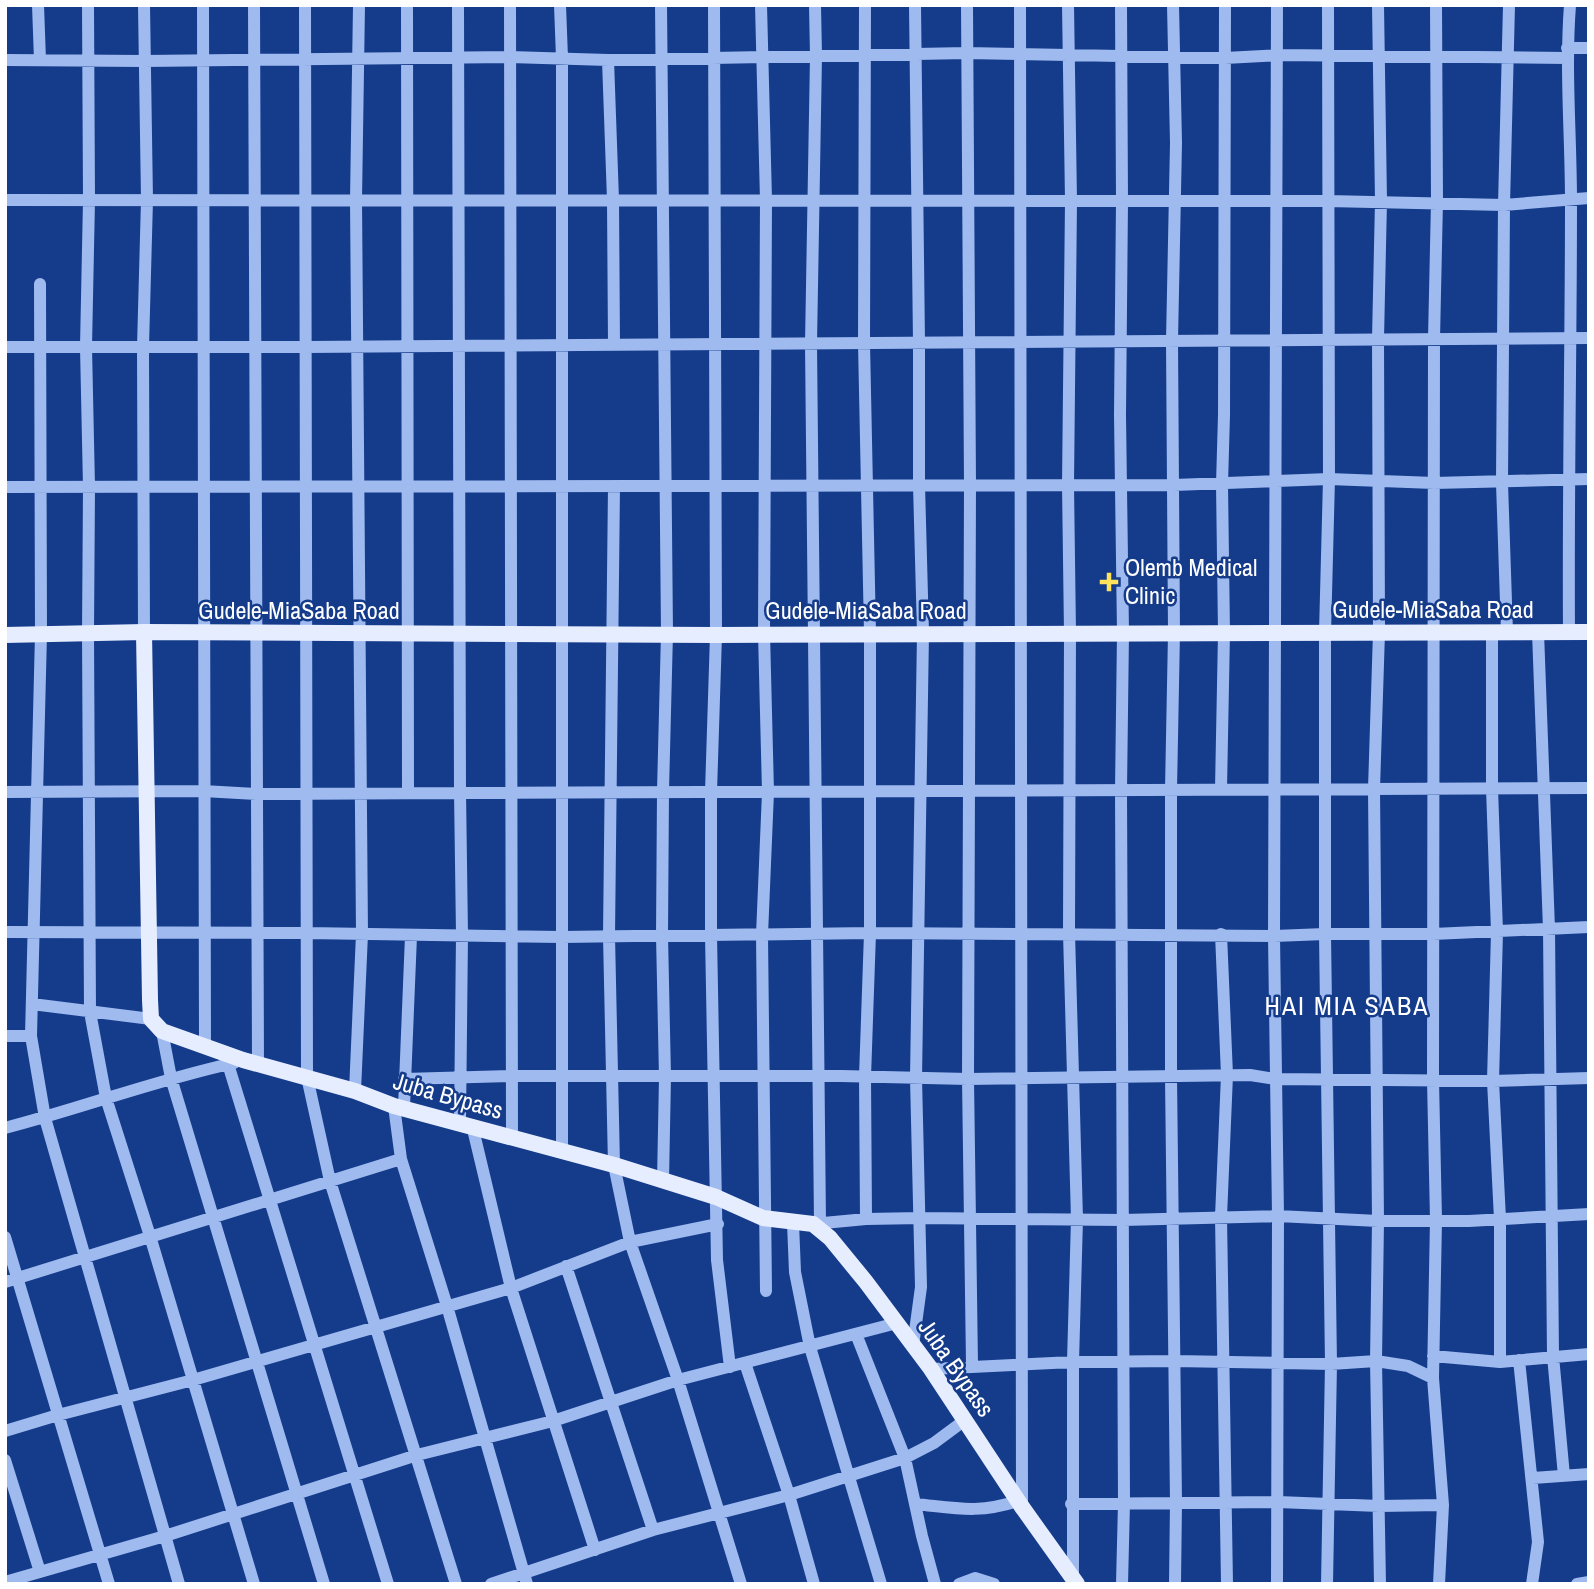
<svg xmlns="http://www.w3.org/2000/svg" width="1594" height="1589" font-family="'Archivo Narrow',sans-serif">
  <rect width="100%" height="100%" fill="#153b8b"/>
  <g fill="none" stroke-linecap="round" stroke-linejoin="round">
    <path stroke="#9ebaef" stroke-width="12" d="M38 5 40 60
      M88 5 89 200 86 347 89 487 88 633 90 1012 106 1098 150 1236 254 1584
      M144 5 147 200 143 347 144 632
      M203 5 205 1048
      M254 5 258 1064
      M305 5 307 1077 330 1181 456 1584
      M407 5 408 793
      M458 5 460 791 462 935 460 1122
      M510 5 512 1138
      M560 5 562 58V1152
      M661 5 667 633 663 791 662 935 665 1077 663 1181
      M714 5 716 635 711 792V935L717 1260 730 1367
      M761 5 766 200 764 633 768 792 762 935 766 1291
      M815 5 816 56 811 344 820 1224
      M865 5 864 343 870 633V933L865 1077 866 1219
      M967 5 970 485 968 1079 972 1365
      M1020 5 1022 1507
      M1068 5 1071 201 1068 485 1070 633 1069 933 1077 1219 1073 1362V1577
      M1121 5 1122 201 1120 415 1123 633 1121 790 1124 1503 1122 1584
      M1173 5 1176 143 1172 341 1174 633 1171 790V1077L1176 1502 1175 1584
      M1378 5 1381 201 1378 339 1379 632 1374 789 1378 1221 1376 1361 1380 1584
      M1436 5 1437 201 1434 339 1433 1080 1436 1220 1433 1378 1443 1505 1439 1584
      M1567 48H1589
      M5 60 144 61 510 57 608 60 967 53 1225 58 1279 55 1567 58
      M608 60 613 200 614 345
      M5 200 1328 201 1504 205 1589 198
      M40 284 41 634 31 1036 45 1118 179 1584
      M5 347H306L1589 338
      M614 486 609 936 614 1165 630 1242 678 1380 741 1584
      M5 487 1174 485 1329 479 1434 483 1589 479
      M1492 632V788L1497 932 1493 1081 1500 1219V1362
      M1507 632 1502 483 1504 205 1509 5
      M1538 632 1549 929 1553 1356 1564 1476
      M1569 632C1568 489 1571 345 1571 202 1571 136 1565 71 1570 5
      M1221 789 1224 633 1222 484 1224 415 1225 5
      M5 792 203 791 257 794 1589 788
      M5 932 307 933 561 937 870 933 1274 936 1325 934H1433L1589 927
      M1221 934 1227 1075 1221 1217 1227 1584
      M32 1004 151 1019
      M162 1031 171 1078 324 1584
      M5 1036H31
      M228 1064 388 1584
      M404 1079 513 1076H841L968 1079 1250 1075 1275 1079 1493 1081 1589 1078
      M355 1091 362 934 356 200 359 5
      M394 1106 401 1159 447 1306 527 1584
      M404 1107 411 936
      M472 1125 511 1288 595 1550
      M5 1128C82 1108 156 1080 234 1063
      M793 1223 795 1272 810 1347 881 1584
      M813 1224 866 1219 921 1218 1123 1220 1278 1216 1378 1221H1469L1589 1214
      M5 1237 109 1584
      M566 1266 653 1530
      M5 1282 401 1159
      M856 1334 905 1458 922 1536 935 1584
      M913 1346 921 1287 916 1078 923 633 919 485V343L915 5
      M1433 1356 1500 1362 1589 1354
      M1519 1360 1538 1542 1532 1584
      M745 1363 789 1495 814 1584
      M931 1369 1073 1362 1175 1361 1331 1364 1376 1361 1408 1366 1433 1378
      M5 1431 58 1415 193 1380 511 1288 630 1242 718 1224
      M5 1460 40 1572
      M1533 1478 1589 1474
      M915 1504C956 1508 978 1514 1018 1501
      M1071 1504 1278 1502 1379 1506 1443 1505
      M5 1582 165 1536 417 1455 553 1421 678 1380 897 1323
      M491 1584 653 1530 789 1495 905 1458 934 1443 965 1420
      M959 1584 975 1578 994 1584
      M1277 1584 1278 1216 1274 936 1277 5
      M1327 1584 1331 1364 1325 934V633L1329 479 1328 5
      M1577 1584 1589 1582"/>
    <path stroke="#e6edff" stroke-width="16" d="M144 632 150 1000 151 1019 162 1031 243 1060 355 1091 394 1106 614 1165 716 1197 763 1218 813 1224 830 1238 866 1282 931 1369 1022 1507 1077 1584
      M5 635 144 632 716 635 1589 632"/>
  </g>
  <path fill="#ffe35c" stroke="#153b8b" stroke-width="2.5" d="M1105.5 571.5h7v7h7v7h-7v7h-7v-7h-7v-7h7z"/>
  <g text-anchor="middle" stroke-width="5" stroke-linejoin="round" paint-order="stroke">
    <g font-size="24" fill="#fff" stroke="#153b8b" text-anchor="start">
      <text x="1125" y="576">Olemb Medical<tspan x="1125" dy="28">Clinic</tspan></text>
    </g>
    <g font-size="24" fill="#fff" stroke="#153b8b">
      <text x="1433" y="618">Gudele-MiaSaba Road</text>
      <text x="299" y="619">Gudele-MiaSaba Road</text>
      <text x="866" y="619">Gudele-MiaSaba Road</text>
      <text transform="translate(448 1096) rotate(16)" y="8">Juba Bypass</text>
      <text transform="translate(956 1368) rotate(55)" y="8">Juba Bypass</text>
    </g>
    <g font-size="26" letter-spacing="2" fill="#fff" stroke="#153b8b">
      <text x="1347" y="1015">HAI MIA SABA</text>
    </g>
  </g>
  <rect width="1594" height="1589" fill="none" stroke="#ffffff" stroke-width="14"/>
</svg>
